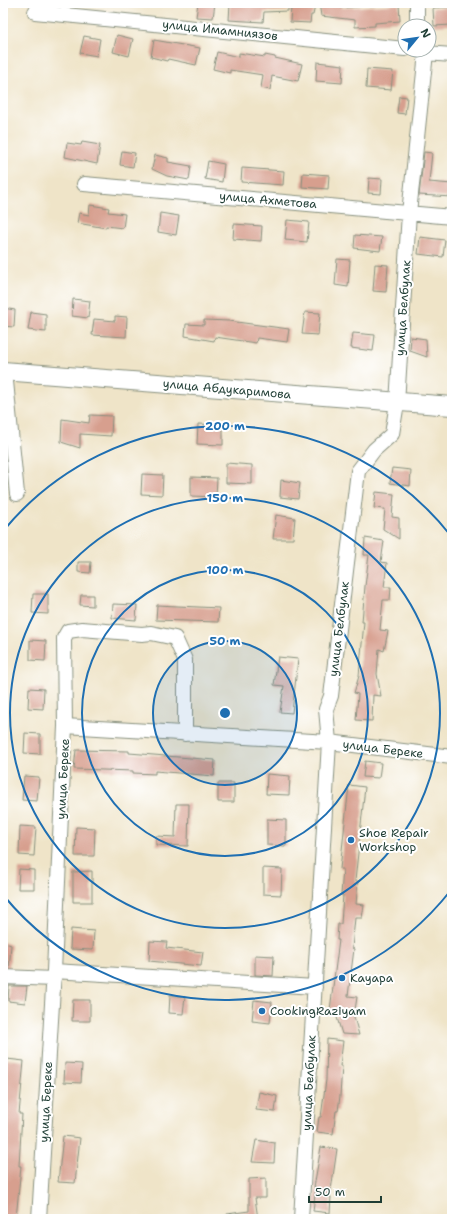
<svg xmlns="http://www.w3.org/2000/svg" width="455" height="1222" font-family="'Shantell Sans',sans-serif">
  <rect width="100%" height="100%" fill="#fff"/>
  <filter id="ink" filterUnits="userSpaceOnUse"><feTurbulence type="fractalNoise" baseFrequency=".025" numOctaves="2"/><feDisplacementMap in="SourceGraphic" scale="8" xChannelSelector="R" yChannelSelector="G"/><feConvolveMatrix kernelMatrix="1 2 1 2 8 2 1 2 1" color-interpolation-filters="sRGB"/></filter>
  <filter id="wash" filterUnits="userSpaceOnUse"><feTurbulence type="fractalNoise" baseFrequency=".012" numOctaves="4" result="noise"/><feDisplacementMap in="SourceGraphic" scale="16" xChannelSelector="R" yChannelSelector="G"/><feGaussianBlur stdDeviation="0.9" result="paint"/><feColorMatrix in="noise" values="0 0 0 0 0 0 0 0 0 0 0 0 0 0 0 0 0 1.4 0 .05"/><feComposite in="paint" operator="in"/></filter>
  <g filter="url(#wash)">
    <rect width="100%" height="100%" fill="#efe4c8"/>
    <g id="blocks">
      <path fill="#d79f8e" d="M198 3H215L213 18 196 17Z
        M230 3 276 6V3H288V11L264 12 263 22 229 20Z
        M319 3H341V8L399 4 400 21 375 23V26L355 27V20L321 16Z
        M291 6H315L313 15H311L310 23 290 22Z
        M450 7 451 25 434 26 433 8Z
        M117 35 133 39 129 56 113 52Z
        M84 36 100 39 97 56 80 53Z
        M154 40 200 48 196 65 168 59 167 61 151 57Z
        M217 52 239 57V53L265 57V55L275 57V58L302 64 298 81 272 76 270 90 261 88 263 75 230 70V73L213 69Z
        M317 62 343 65 342 83 316 81Z
        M367 69 393 71 391 90 366 88Z
        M399 96 407 97 405 114 397 113Z
        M82 142 100 145 97 164 65 157 67 143 81 145Z
        M122 151 135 153 133 167 120 165Z
        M424 152 432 153 429 182 452 184V197L419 195Z
        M155 155 168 158V162L191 166 189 180 167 176 152 169Z
        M208 161 224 164 222 182 205 179Z
        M242 168 284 171 283 185 241 182Z
        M303 173 329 175 328 189 302 187Z
        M369 178 382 179 381 194 368 193Z
        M90 205 109 208 108 212 125 214 123 228 106 226V228L77 223 79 213 89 215Z
        M160 213 179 216 176 235 158 232Z
        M287 220 309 222 307 242 285 240Z
        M234 224 262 226 261 241 233 239Z
        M355 235 382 237 380 251 354 248Z
        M420 237 445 240 443 257 418 254Z
        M337 259 350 260 348 287 335 285Z
        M375 264 388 265 386 292 373 291Z
        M73 299 90 301 88 318 72 316Z
        M3 308 15 310 14 327 3 326Z
        M31 312 46 314V332L28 330Z
        M305 312 320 313 318 335 302 334Z
        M115 316 127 317 126 337 92 335 94 319 115 321Z
        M204 320 229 321 289 329 287 342 257 338 256 343 215 337 214 341 185 336 186 324 204 325Z
        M353 333 375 335 373 351 351 348Z
        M411 337 426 339 427 357 410 351Z
        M90 415 112 416 111 436 80 434V448L61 442 62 419 89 423Z
        M198 424 223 425V445L197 444Z
        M226 463 252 465V484L226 483Z
        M392 468 411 470 410 486 390 483Z
        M142 474 163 475 162 495 141 494Z
        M191 477 217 478 216 497 191 496Z
        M281 480 300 483 298 499 280 497Z
        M376 492 394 494 392 517 399 518V539L383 529 385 509 374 508Z
        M276 515 295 518 293 539H273Z
        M365 538 384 541 381 562 387 563 384 587H391L390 600H383L380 630 388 631 384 651 379 649 377 674 381 696 373 695 372 721 356 720 358 694 354 693 359 676 364 622H362L365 586 369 555H364Z
        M78 562H91L90 573 78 572Z
        M33 594H48V614L32 613Z
        M81 595H93V606L80 605Z
        M113 604 137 605 136 620 112 618Z
        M157 605 219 608 218 622 156 620Z
        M30 640 46 641 45 661 30 660Z
        M278 657 298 659 292 713 280 712 284 686 274 685Z
        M29 688 44 689 43 709 28 708Z
        M25 733 40 734V754L24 753Z
        M76 750 129 751V753L215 760 214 776 155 771V774L133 773V771L74 769Z
        M365 761 381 763 379 778 363 777Z
        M267 774 290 776 289 795 266 794Z
        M24 776 39 777 37 801 22 800Z
        M218 783H234V802H218Z
        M349 785 365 787 355 881H358L356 904 364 905 362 918H355L352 948 354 949 348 996 357 997 354 1017 359 1035 342 1034 335 1011 330 1010 339 940H337L338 924H341L343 895H341L343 869H340Z
        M176 804H189L188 846 156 845V836L175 837Z
        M267 819 286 820V846L267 845Z
        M20 826 36 827 34 856 19 855Z
        M76 827 95 828 94 856H75Z
        M263 868 282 869 281 895 263 894Z
        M19 869 34 870V889H18Z
        M92 871V902H73V872Z
        M71 929 94 931 93 950 70 949Z
        M150 941 167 942 166 948 203 952 201 966 149 961Z
        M3 942 11 945 9 969H3Z
        M255 955 274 956 273 976 255 975Z
        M9 986H27L25 1003 8 1001Z
        M170 995 185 997 183 1014 169 1013Z
        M73 1000H90V1021H72Z
        M254 1000 272 1002 270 1023 252 1021Z
        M327 1039 343 1041 340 1066H342L340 1096 338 1111H336L333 1134 317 1132 319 1117H321L326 1080Z
        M7 1059 24 1061 19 1114H22L19 1166H21L16 1219H3L5 1155H3L6 1102H4Z
        M65 1063 82 1064 81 1083 64 1082Z
        M259 1092 277 1096 275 1112 256 1110Z
        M63 1136 80 1138 75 1183 58 1182Z
        M256 1140 275 1143 274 1163 252 1162Z
        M321 1147 337 1149 330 1197H331L330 1213 313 1211 316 1187H314Z
        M266 1178V1198H255L258 1219H227V1214L249 1211V1179Z"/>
    </g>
  </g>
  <g filter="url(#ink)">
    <use href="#blocks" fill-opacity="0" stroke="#87907e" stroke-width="1"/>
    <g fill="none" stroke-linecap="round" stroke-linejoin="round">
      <g stroke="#87907e" stroke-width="16">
        <path id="minor" d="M35 12 405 49
          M417 26V3
          M418 50 426 53 452 55
          M84 184 452 217
          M5 371 17 494
          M65 726 64 638 68 631 82 629 142 634 151 633 175 638 185 660V734
          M54 971 315 987
          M3 977 54 979
          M39 1219 54 971 65 726 329 742 452 757
          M301 1219 329 742 326 709 331 696 358 471 374 450 392 434 397 403 409 213 426 53"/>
      </g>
      <g stroke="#87907e" stroke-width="20">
        <path id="major" d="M3 371 452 406"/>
      </g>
      <use href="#minor" stroke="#fff" stroke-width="14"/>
      <use href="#major" stroke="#fff" stroke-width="18"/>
    </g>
  </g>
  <circle cx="225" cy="713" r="72" fill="#1f6fb2" fill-opacity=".12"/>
  <g fill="none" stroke="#1f6fb2" stroke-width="2">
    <circle cx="225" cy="713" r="72"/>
    <circle cx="225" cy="713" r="143"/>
    <circle cx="225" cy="713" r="215"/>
    <path d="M451 890A287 287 0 0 1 4 896M4 530A287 287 0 0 1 451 536"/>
  </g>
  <g fill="#1f6fb2" stroke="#fff" stroke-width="1.5">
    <circle cx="351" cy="840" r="4"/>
    <circle cx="342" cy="978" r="4"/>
    <circle cx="262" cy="1011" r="4"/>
  </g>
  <g text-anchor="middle" stroke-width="4" stroke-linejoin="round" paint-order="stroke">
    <g font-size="12" fill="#1f3d34" stroke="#fff">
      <text transform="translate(220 30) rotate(6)" y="4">улица Имамниязов</text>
      <text transform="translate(268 200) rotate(5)" y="4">улица Ахметова</text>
      <text transform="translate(403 308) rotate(-86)" y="4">улица Белбулак</text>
      <text transform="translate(227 389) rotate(5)" y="4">улица Абдукаримова</text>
      <text transform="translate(339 629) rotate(-83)" y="4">улица Белбулак</text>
      <text transform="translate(383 749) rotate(7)" y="4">улица Береке</text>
      <text transform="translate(63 779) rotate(-87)" y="4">улица Береке</text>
      <text transform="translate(309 1083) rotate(-87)" y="4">улица Белбулак</text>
      <text transform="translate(46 1102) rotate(-87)" y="4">улица Береке</text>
    </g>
    <g font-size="12" fill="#1f3d34" stroke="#fff" text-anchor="start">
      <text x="359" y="837">Shoe Repair<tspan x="359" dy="14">Workshop</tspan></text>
      <text x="350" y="982">Кауара</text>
      <text x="270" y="1015">CookingRaziyam</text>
    </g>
  </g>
  <circle cx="225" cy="713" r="6" fill="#1f6fb2" stroke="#fff" stroke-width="2"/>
  <g font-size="12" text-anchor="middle" font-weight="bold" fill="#1f6fb2" stroke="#fff" stroke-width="4" stroke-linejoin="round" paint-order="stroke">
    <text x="225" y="430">200 m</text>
    <text x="225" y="502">150 m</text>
    <text x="225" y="574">100 m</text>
    <text x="225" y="645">50 m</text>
  </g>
  <rect width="455" height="1222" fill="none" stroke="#fff" stroke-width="16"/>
  <g transform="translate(417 38) rotate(61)"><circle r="19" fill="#ffffff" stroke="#a5b1ae"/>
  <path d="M0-3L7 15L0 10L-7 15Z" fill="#1f6fb2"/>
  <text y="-6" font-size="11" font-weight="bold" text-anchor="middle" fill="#1f3d34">N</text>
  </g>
  <path d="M309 1196v6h72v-6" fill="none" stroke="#1f3d34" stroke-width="2"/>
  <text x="315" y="1196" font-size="12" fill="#1f3d34" stroke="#ffffff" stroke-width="3" paint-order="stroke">50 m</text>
</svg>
